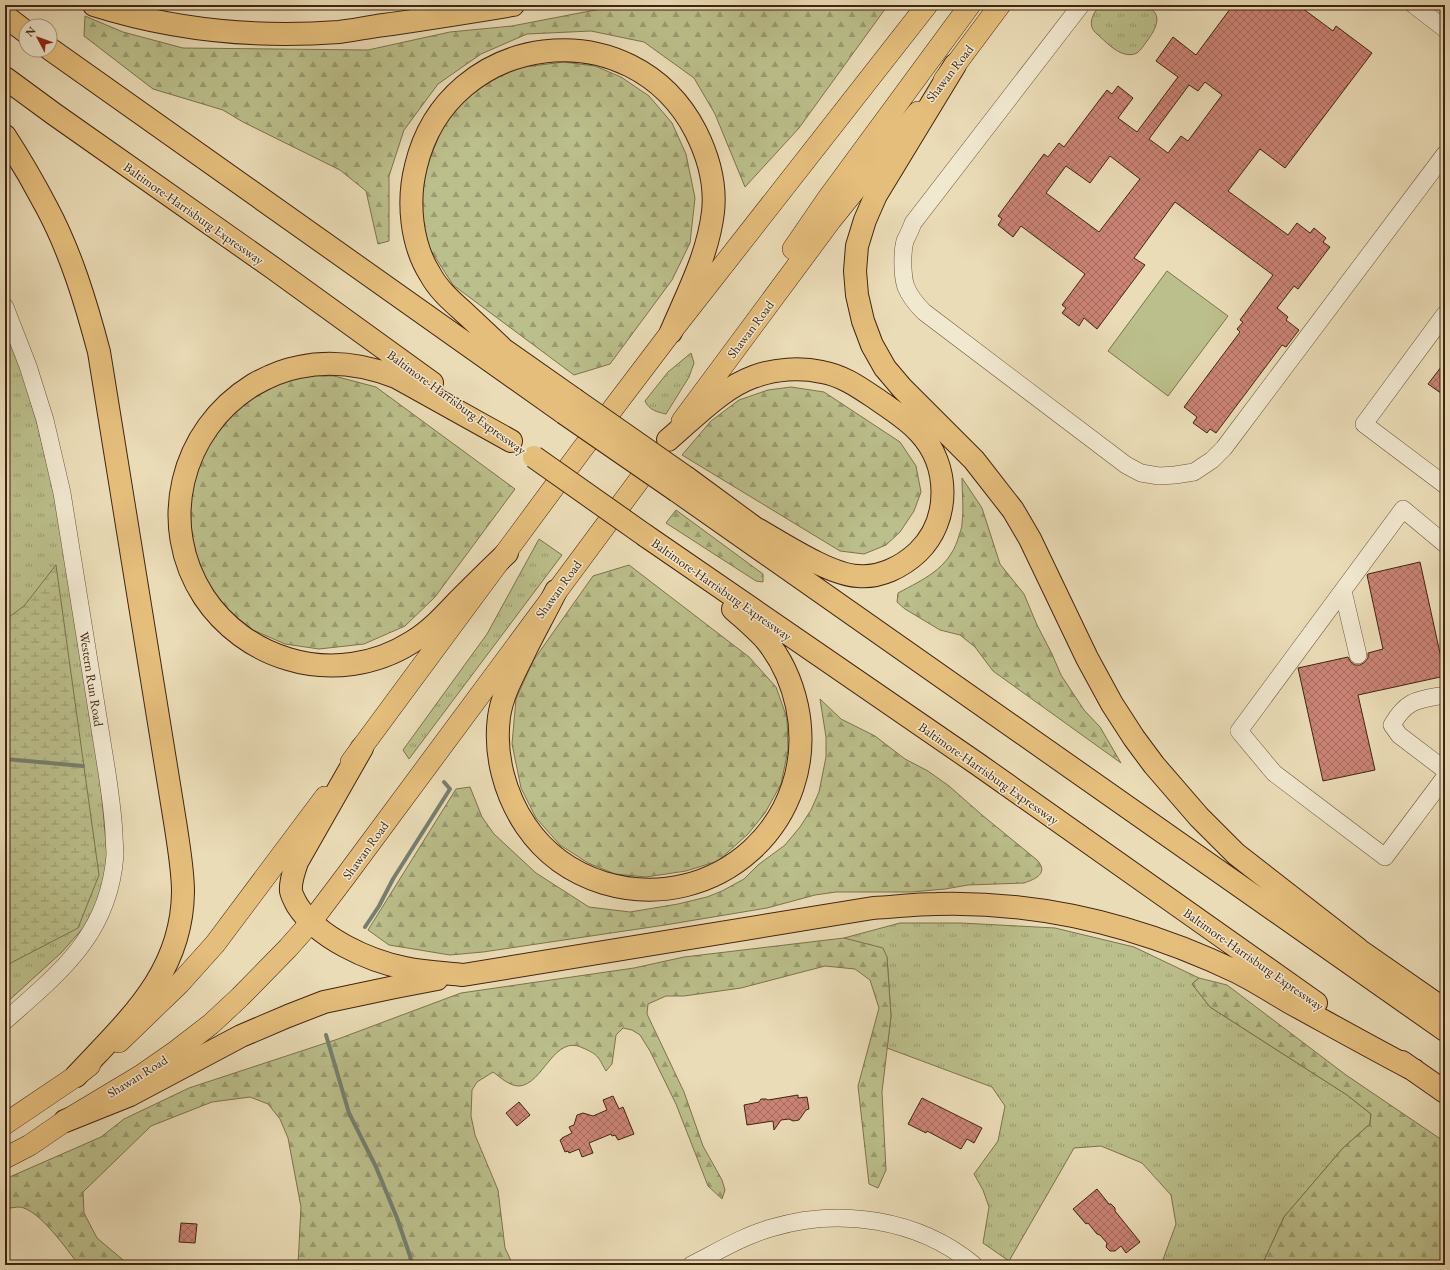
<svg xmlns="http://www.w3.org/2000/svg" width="1450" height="1270" font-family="'EB Garamond',serif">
  <defs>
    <pattern id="grass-tufts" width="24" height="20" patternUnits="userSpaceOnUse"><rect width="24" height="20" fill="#bbbf8b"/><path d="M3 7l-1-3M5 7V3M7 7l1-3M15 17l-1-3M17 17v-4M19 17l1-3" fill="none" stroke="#9a9b70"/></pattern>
    <pattern id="forest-firs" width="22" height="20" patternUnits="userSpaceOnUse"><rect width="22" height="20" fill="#bbbf8b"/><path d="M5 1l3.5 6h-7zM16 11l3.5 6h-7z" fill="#9a9b70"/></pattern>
    <pattern id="wetland-marsh" width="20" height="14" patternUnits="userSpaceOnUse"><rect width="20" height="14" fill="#bbbf8b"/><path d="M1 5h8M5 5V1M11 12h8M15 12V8" fill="none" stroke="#9a9b70"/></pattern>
    <pattern id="building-cross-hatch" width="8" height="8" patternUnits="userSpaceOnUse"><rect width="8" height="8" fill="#ca8375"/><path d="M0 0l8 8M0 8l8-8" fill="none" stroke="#a66b5f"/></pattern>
  </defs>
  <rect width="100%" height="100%" fill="#eadcb7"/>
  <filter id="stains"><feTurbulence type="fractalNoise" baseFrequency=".005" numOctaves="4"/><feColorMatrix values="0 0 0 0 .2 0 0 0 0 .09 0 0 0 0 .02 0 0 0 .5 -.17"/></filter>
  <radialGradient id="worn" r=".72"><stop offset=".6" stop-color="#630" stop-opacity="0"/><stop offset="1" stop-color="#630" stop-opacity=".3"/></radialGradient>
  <path fill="url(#grass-tufts)" stroke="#7e724e" d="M1100 5C1108 5 1141 3 1146 6 1165 14 1155 30 1147 41 1144 45 1141 50 1137 53 1133 55 1129 55 1125 54 1115 52 1105 41 1097 34 1086 25 1093 14 1100 5Z
    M5 327 22 369 37 423 55 496 100 776 107 855 104 880 95 906 84 927 62 952 5 1004Z
    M691 353 694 363 689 377 666 414C657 412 649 410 645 401L668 372Z
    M539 539 562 555 409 759 403 750 487 634Z
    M900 923H961L1055 928 1134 947 1199 978 1192 984 1210 1007 1347 1095 1371 1114 1370 1124 1343 1148 1284 1217 1262 1265H1161L1176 1224 1171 1195 1142 1163 1101 1146 1074 1148 1009 1261 983 1243 989 1207 983 1190 974 1174 998 1141 1005 1106 992 1087 887 1048 891 1016 887 957 844 938Z"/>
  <path fill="url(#forest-firs)" stroke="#7e724e" d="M621 5H888L799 128 745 187 715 114 694 78 644 42 591 31 527 34 481 54 438 84 404 130 389 176V241L378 244 366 191 340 170 243 122 223 110 153 89 84 36 85 16 123 32 183 48 368 50 450 32 512 26Z
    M564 62 595 66 621 77 649 96 672 123 686 154 695 198 690 243 672 280 610 364 574 375 453 285 430 249 420 218 419 186 444 123 461 103 492 77 523 67Z
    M301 375 334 376 376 387 515 489 435 597 405 626 364 644 319 649 285 644 253 630 226 609 208 587 195 558 188 518 187 485 218 426 270 384Z
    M791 387 824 392 900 442 916 466 921 492 914 511 900 532 886 545 864 554 840 551 682 455 711 421 739 400 768 390Z
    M962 478 982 508 1000 564 1024 594 1037 625 1052 654 1061 675 1084 710 1100 727 1121 763 993 671 975 647 960 635 940 630 905 609 897 602 898 593C924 579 948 569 958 539 959 534 962 529 962 524 964 509 962 493 962 478Z
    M676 510 763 574V582L756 581 666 523Z
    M629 565 749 657 776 687 787 718 788 750 781 784 765 813 748 834 718 861 686 871 646 877 615 874 588 863 560 845 536 818 521 788 512 744 516 699 533 661 593 576Z
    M820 699 841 719 875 736 905 759 928 771 949 786 982 815 1037 860C1049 873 1036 879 1024 883L968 885 945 889 912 892H836L815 895 767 908 665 925 483 952 450 955 389 945 368 930 456 789 470 787 482 817 494 834 536 873 589 907 630 912 678 904 707 897 722 891 744 879 758 865 785 845 800 827 811 810 819 792 826 757V737Z
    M844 938 883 948 887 957 891 1016 882 1092 886 1170 878 1188 869 1184 858 1086 879 1008 870 980 855 969 825 966 741 988 684 996H666L648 1004 647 1014 684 1092 703 1146 722 1180 725 1190 722 1199 708 1186 676 1104 650 1051 640 1035 632 1030 623 1028 616 1035 612 1064 606 1071C598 1057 599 1055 583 1048 554 1033 543 1085 519 1086 509 1086 500 1077 493 1072L477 1082 472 1090 471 1116 475 1135 498 1190 505 1248 513 1265H298L301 1207 288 1138 280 1119 268 1104 250 1097 212 1102 151 1126 83 1192 84 1213 97 1238 129 1265H79C67 1250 40 1210 20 1207 16 1207 10 1208 5 1209V1179L101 1137 124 1119 189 1088 338 1039 461 993 634 968 684 957Z
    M1199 978 1227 985 1346 1075 1445 1142V1265H1262L1284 1217 1343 1148 1370 1124 1371 1114 1347 1095 1210 1007 1192 984Z"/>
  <path fill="url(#wetland-marsh)" stroke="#7e724e" d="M56 565 99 875 78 928 5 966V620L24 606Z"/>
  <path fill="#bbbf8b" stroke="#7e724e" d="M1167 271 1228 316 1168 396 1108 351Z"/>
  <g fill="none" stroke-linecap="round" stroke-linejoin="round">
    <path stroke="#757f71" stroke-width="4" d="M5 759 83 766
      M365 927 379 906 393 879 450 789 444 782
      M326 1035 349 1113 376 1167 397 1218 410 1256 412 1265"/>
  </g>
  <path fill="url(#building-cross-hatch)" stroke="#412510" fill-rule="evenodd" d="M1233 5H1298L1333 31 1336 26 1372 53 1285 168 1260 149 1228 191 1288 235 1297 223 1310 233 1314 228 1326 238 1323 242 1330 247 1298 289 1294 286 1277 308 1288 317 1286 320 1299 330 1286 347 1282 345 1216 433 1210 429 1207 433 1193 423 1197 417 1184 407 1240 332 1237 329 1243 322 1240 320 1273 275 1175 202 1134 258 1145 265 1097 329 1084 318 1079 326 1062 313 1066 308 1062 305 1085 274 1021 226 1013 237 998 225 1002 219 998 216 1044 154 1048 157 1059 143 1064 147 1107 90 1112 94 1118 86 1133 98 1118 118 1137 132 1178 77 1156 61 1173 37 1196 55ZM1205 82 1222 95 1188 141 1181 136 1168 153 1149 139 1189 85 1198 91ZM1110 156 1140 179 1099 232 1046 193 1066 166 1090 183Z
    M1445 362V396L1428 384Z
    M1420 562 1445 676 1358 695 1375 770 1323 781 1298 668 1348 657 1351 662 1355 665H1360L1365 662 1368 658V653L1383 649 1367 575 1368 574Z
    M798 1095V1098L807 1097 809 1109 806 1110 799 1120 793 1121 789 1119 781 1120 774 1130 773 1121 747 1125 744 1105 759 1102 761 1099H766L768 1100Z
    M613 1096 619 1109 623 1107 634 1134 618 1140 615 1135 612 1136 611 1134 589 1143 593 1153 582 1157 579 1149 569 1153 568 1151 565 1152 560 1140 562 1139V1138L572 1133 569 1127 574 1125 577 1115 583 1113 593 1116 607 1110 603 1100Z
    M922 1098 982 1128 974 1143 967 1139 961 1149 927 1131 926 1133 908 1124Z
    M519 1102 530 1115 517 1126 506 1113Z
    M1097 1189 1109 1204H1111L1115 1208V1211L1140 1242 1126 1253 1121 1246 1115 1251H1110L1106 1247 1107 1243 1100 1235 1097 1234 1088 1223 1086 1224 1073 1209Z
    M181 1223 197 1224 195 1243 179 1242Z"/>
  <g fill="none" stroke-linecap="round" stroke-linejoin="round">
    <g stroke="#6b533a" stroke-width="18">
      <path id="minor" d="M1081 5 913 223C911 229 908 235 905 241 902 252 902 276 906 287 910 297 917 305 924 312L1126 465 1141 473 1159 476 1175 475 1194 472 1212 460 1224 448 1445 154
        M1414 5 1445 29
        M5 307 28 366 45 420 62 493 107 773C110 793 113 814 114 834 114 841 115 848 115 855 109 935 60 972 5 1021
        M1445 314 1364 424 1445 485
        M1445 544 1403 509 1239 731 1274 773 1385 857 1445 777
        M1343 591 1358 655
        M1445 695C1418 700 1407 699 1392 725L1399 735 1445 770
        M691 1265C717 1252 743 1236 771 1228 839 1207 919 1219 974 1265"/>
    </g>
    <g stroke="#412510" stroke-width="22">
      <path id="major" d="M944 80 1000 5
        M793 249 828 198 970 5
        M682 421 831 220 918 112
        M351 762 580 452 671 332 927 5
        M119 1042 180 983 215 944 325 797
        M5 1124 76 1076 90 1065
        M5 1158 30 1145 65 1121 140 1076 176 1051 211 1024 240 997 288 948 311 922 345 877 657 456"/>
    </g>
    <g stroke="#412510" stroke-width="24">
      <path id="highway" d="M94 5C173 30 258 38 339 32 354 30 369 27 384 25 427 19 470 12 513 5
        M5 16 26 32
        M50 49 564 413
        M955 65 876 195 865 220 857 246 855 271 857 295 863 321 872 345 885 368 902 388 974 460 1013 510 1030 539 1087 658 1112 704 1134 738 1154 765 1199 817 1236 854 1358 949
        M5 78 54 114 273 268 432 383
        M5 136C20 159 34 183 47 208 71 253 86 303 99 352L176 828C179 849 183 871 183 892 182 974 128 1020 76 1076
        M490 340 574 399
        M502 348C490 337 479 326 467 315 454 303 439 291 430 274 411 244 407 201 416 166 448 31 632 7 696 132 708 156 716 185 713 212 708 255 687 294 671 332
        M668 440C694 418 722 388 753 377 774 369 800 367 822 372 844 376 860 388 878 400 892 410 907 419 919 432 950 465 951 520 918 552 902 567 880 578 858 576 830 575 782 543 757 529
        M687 478 755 528
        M677 491 1445 1030
        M646 536 979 765 1316 1003
        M507 553C490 569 474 585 458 601 444 616 430 631 412 642 376 665 330 672 288 659 254 649 224 627 204 597 157 525 180 430 253 385 267 377 283 370 299 367 332 360 365 365 396 377L511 441
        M556 591C546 611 535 631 525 651 515 672 502 694 499 717 494 755 505 795 526 826 545 854 572 873 604 883 716 916 821 821 797 706 792 683 781 658 765 639 755 628 744 619 733 609
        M362 748 297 862C294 872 290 881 291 891 292 896 295 901 297 905 318 938 369 961 405 968 424 972 444 973 463 975L873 908C894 907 915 904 936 904 1040 901 1143 927 1237 972 1255 981 1272 992 1289 1002 1331 1025 1372 1048 1414 1070
        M1346 941 1445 1010
        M1402 1062 1445 1092
        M65 1121 130 1095 241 1036 288 1016 324 1002 395 987 437 979"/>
    </g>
    <use href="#minor" stroke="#f1e8d0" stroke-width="17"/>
    <use href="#major" stroke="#e5be7c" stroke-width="21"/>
    <use href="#highway" stroke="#e5be7c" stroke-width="22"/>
    <g stroke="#412510" stroke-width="24" stroke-linecap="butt">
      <path id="highway-bridge" d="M574 399 687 478
        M564 413 677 491
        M534 457 646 536"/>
    </g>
    <use href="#highway-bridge" stroke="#e5be7c" stroke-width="22"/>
  </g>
  <g text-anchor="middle" stroke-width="3" stroke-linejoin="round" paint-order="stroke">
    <g font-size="13" fill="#412510" stroke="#f1e8d0">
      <text transform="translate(949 73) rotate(-52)" y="5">Shawan Road</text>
      <text transform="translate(194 213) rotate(35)" y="5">Baltimore-Harrisburg Expressway</text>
      <text transform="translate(750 329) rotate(-53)" y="5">Shawan Road</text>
      <text transform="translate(457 402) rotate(36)" y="5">Baltimore-Harrisburg Expressway</text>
      <text transform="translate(558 589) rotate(-54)" y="5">Shawan Road</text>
      <text transform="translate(722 589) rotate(35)" y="5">Baltimore-Harrisburg Expressway</text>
      <text transform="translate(92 679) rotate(81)" y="5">Western Run Road</text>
      <text transform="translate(989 773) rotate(35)" y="5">Baltimore-Harrisburg Expressway</text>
      <text transform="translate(365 850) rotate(-54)" y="5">Shawan Road</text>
      <text transform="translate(1254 959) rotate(35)" y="5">Baltimore-Harrisburg Expressway</text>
      <text transform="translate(137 1076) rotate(-32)" y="5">Shawan Road</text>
    </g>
  </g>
  <rect width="1450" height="1270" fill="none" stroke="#eadcb7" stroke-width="20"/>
  <rect x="6" y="6" width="1438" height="1258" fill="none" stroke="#412510" stroke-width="2"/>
  <rect x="10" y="10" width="1430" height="1250" fill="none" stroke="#412510"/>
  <g transform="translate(38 38) rotate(311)"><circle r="19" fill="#f1e8d0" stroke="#ab9a83"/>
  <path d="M0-3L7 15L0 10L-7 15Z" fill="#8f2418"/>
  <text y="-6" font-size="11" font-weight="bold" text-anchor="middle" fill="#412510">N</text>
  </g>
  <rect width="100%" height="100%" filter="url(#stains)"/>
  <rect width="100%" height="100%" fill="url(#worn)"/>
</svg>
